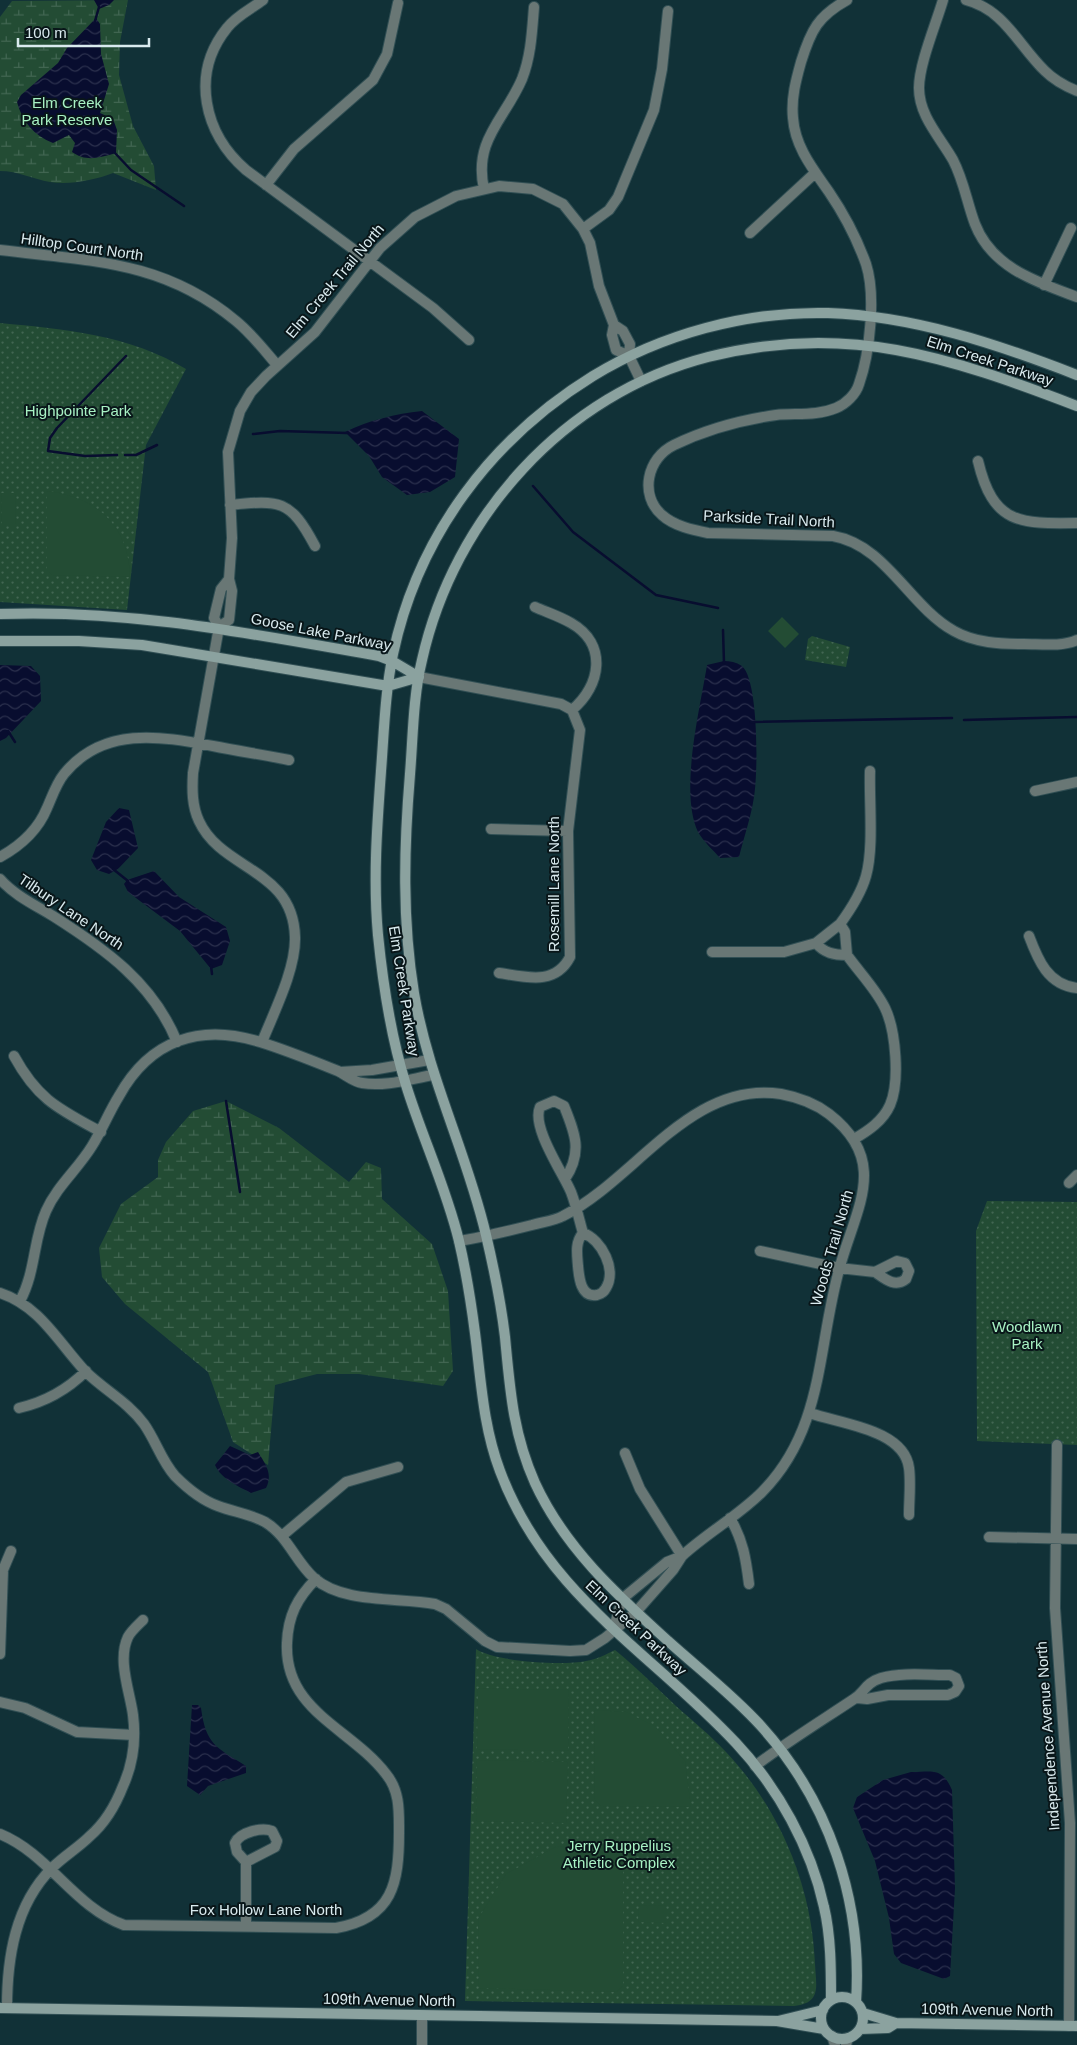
<svg xmlns="http://www.w3.org/2000/svg" width="1077" height="2045" font-family="Helvetica,sans-serif">
  <defs>
    <pattern id="grass-dots" width="8" height="8" patternUnits="userSpaceOnUse" patternTransform="scale(1.25)"><rect width="8" height="8" fill="#234c34"/><path d="M2 2h.1M6 6h.1" fill="none" stroke="#426652" stroke-width="1.8" stroke-linecap="round"/></pattern>
    <pattern id="wetland-marsh" width="20" height="14" patternUnits="userSpaceOnUse" patternTransform="scale(1.25)"><rect width="20" height="14" fill="#234c34"/><path d="M1 5h8M5 5V1M11 12h8M15 12V8" fill="none" stroke="#426652"/></pattern>
    <pattern id="water-waves" width="16" height="10" patternUnits="userSpaceOnUse" patternTransform="scale(1.25)"><rect width="16" height="10" fill="#080d2f"/><path d="M0 5q4-4 8 0t8 0" fill="none" stroke="#2b304d"/></pattern>
  </defs>
  <rect width="100%" height="100%" fill="#113137"/>
  <path fill="url(#grass-dots)" d="M0 323C64 329 130 335 186 369L146 445 127 610 0 602Z
    M812 636 850 647 846 667 805 660 808 639Z
    M987 1201 1077 1202V1445L977 1441 976 1231Z
    M476 1649C496 1662 563 1666 586 1661 597 1659 605 1655 615 1650 636 1667 656 1687 676 1706 693 1721 711 1736 726 1752 780 1809 812 1886 815 1964 816 1986 822 2003 794 2006L465 2001Z"/>
  <path fill="url(#wetland-marsh)" d="M128 0 120 42 119 75 133 126 154 166 156 190 113 173C95 180 70 185 50 182 33 179 18 171 0 171V17L12 1Z
    M226 1101 279 1128 349 1182 366 1162 381 1168 382 1199 432 1244 448 1291 453 1371 443 1386 359 1374H317L275 1385 268 1465 233 1442 208 1372 125 1304 102 1277 99 1248 121 1204 158 1177V1160L166 1142 193 1111Z"/>
  <path fill="#234c34" d="M47 491C96 497 129 525 130 577L52 575 47 570Z
    M1 493H15L16 524H2Z
    M782 617 799 634 785 648 768 631Z
    M478 1688 569 1690 568 1751 477 1749Z
    M595 1710 626 1712 656 1727 685 1761 691 1807 601 1806 594 1799Z
    M477 1760 568 1762 566 1823 476 1821Z
    M557 1846 623 1849V1986L616 1992 479 1988 478 1919 506 1874Z
    M639 1905 666 1906V1923L638 1922Z"/>
  <path fill="url(#water-waves)" d="M94 0H114L109 5 99 9Z
    M96 18 100 24 101 54 109 84 100 113 113 119 117 130 116 153C99 158 86 162 72 152L75 143 69 135 53 143C34 136 22 121 17 102L21 95 58 63 67 48Z
    M422 411 459 439 455 477 430 492 407 495 382 477 369 456 345 432C370 420 395 414 422 411Z
    M724 661C730 661 736 662 742 666 759 681 758 774 754 797 751 817 744 837 739 857L720 858C713 850 703 841 698 832 679 792 700 709 707 665Z
    M0 665 31 666 40 676 41 701 6 738 0 741Z
    M119 808 129 810 138 848 118 869 109 874 97 870 91 860 106 822Z
    M154 871 179 897 226 927 230 941 222 965 211 969 180 931 128 892 124 884 127 880Z
    M230 1446 250 1455 258 1452C266 1465 273 1474 266 1488L251 1493C238 1486 221 1479 215 1465Z
    M192 1705H198L201 1708C206 1745 216 1747 246 1766V1773L208 1786 200 1795 187 1786Z
    M911 1772C933 1772 942 1767 952 1790L955 1888 950 1976 944 1979 901 1963 894 1954 889 1918 875 1861 853 1808 857 1797 883 1780Z"/>
  <g fill="none" stroke-linecap="round" stroke-linejoin="round">
    <path stroke="#080d2f" stroke-width="2.5" d="M95 21 99 7
      M114 152 131 170 184 206
      M253 434 280 431 347 433
      M117 455 85 456 48 451 50 438 57 428 126 356
      M125 455H136L157 445
      M533 486 573 532 656 595 718 608
      M723 630 724 663
      M964 720 1077 717
      M751 722 952 718
      M8 731 15 742
      M113 869 128 881
      M211 966 212 974
      M226 1101 240 1192"/>
    <g stroke="#314f54" stroke-width="12">
      <path id="street" d="M263 0C251 9 236 16 227 28 190 74 204 134 246 170L433 308 469 340
        M847 0C818 16 811 30 801 62 796 80 791 98 793 118 795 147 813 169 829 192 844 214 857 239 866 264 876 295 870 353 859 384 856 394 846 404 836 408 817 416 796 413 776 415 741 420 705 430 674 445 647 458 639 495 662 515 674 526 693 530 708 533L833 536C886 545 909 606 954 631 975 643 1001 644 1024 644 1040 644 1062 647 1077 640
        M943 0C936 24 919 64 919 88 919 116 940 137 953 160 964 181 967 203 975 224 992 268 1037 282 1077 297
        M966 0C1005 10 1018 45 1045 71 1054 80 1065 86 1077 91
        M266 185 294 149 373 80 387 54 398 3
        M484 189C473 140 505 119 522 79 531 56 532 32 534 7
        M583 229 609 210 618 197 654 110 662 69 668 11
        M750 233 815 173
        M0 250C89 261 163 260 236 321 252 334 264 350 277 365
        M1044 285 1071 228
        M614 325 612 335 616 350 629 356
        M978 461C993 524 1019 524 1077 523
        M230 505C280 500 290 499 315 546
        M535 607C546 612 559 616 571 623 608 644 601 686 572 710
        M219 627 229 620 232 591 229 579 232 538 228 452 240 411 251 392 266 376 315 332 380 248 415 217 456 196 499 186 533 189 563 204 583 229 590 243 599 286 614 325 623 331 630 344 629 356 641 381
        M219 627 193 773C192 790 192 806 199 821 222 871 293 868 295 937 296 969 274 1012 262 1042
        M219 627 214 618 221 589 229 579
        M419 677 561 704 572 710 580 730 568 831 570 957C555 986 526 977 499 973
        M1035 791 1077 782
        M491 829 568 831
        M0 857C20 846 38 830 47 808 52 797 56 784 64 774 103 726 160 736 213 746 238 751 264 755 289 760
        M0 879C14 895 35 905 53 916 105 949 153 983 177 1042
        M840 924C851 909 861 894 866 876 874 848 869 801 870 771
        M840 924 845 932 847 955C834 955 824 953 816 943Z
        M1029 936C1038 960 1048 985 1077 988
        M712 952H784L816 943
        M847 955C859 972 876 989 885 1008 896 1031 900 1082 890 1105 883 1121 868 1131 854 1139
        M14 1056C38 1100 59 1109 101 1132
        M340 1072 372 1070 429 1060
        M565 1179C583 1152 575 1133 564 1106L554 1101 540 1107C531 1127 563 1173 571 1192 576 1205 579 1219 583 1233 602 1240 617 1270 606 1288 604 1292 601 1294 597 1295 581 1298 579 1278 578 1266 577 1254 575 1242 583 1233
        M1069 1183 1077 1175
        M760 1251 839 1268 875 1272 897 1261 905 1263 909 1271 906 1279C895 1288 885 1279 875 1272
        M0 1293C40 1306 58 1342 85 1371 104 1390 128 1402 144 1424 156 1441 161 1460 175 1476 188 1489 201 1500 218 1506 234 1512 250 1514 265 1522 288 1536 295 1561 314 1578 343 1604 398 1597 435 1604L446 1609 485 1641 497 1647 570 1651 586 1650 605 1638 636 1612 673 1570 682 1556C707 1533 738 1516 762 1492 824 1429 817 1350 839 1270 855 1209 891 1162 829 1114 816 1104 797 1097 781 1094 691 1080 636 1179 563 1216 554 1221 542 1222 532 1225 508 1231 484 1237 459 1241
        M20 1301C36 1271 33 1240 46 1211 57 1186 78 1169 92 1146 102 1130 109 1112 119 1096 150 1040 200 1023 260 1042 286 1050 313 1061 338 1071 346 1075 354 1082 362 1083 385 1087 410 1079 433 1075
        M19 1408C45 1402 67 1390 86 1371
        M810 1413C840 1424 904 1429 909 1468 911 1483 909 1500 909 1515
        M1057 1445 1055 1608 1070 1823 1069 2026
        M625 1453 640 1489 682 1556
        M730 1518C743 1540 746 1559 749 1584
        M283 1535 346 1482 398 1467
        M989 1537 1077 1539
        M613 1631 622 1599 667 1562 682 1556
        M0 1654 3 1570 11 1551
        M0 1702 25 1708 77 1732 134 1735
        M755 1766C787 1742 821 1721 854 1699 865 1692 865 1683 881 1678 902 1672 928 1675 950 1675L956 1678 959 1686 955 1692 948 1695H888L867 1699 857 1698
        M0 1834C49 1854 74 1907 124 1925L336 1928C393 1918 399 1883 399 1832 399 1811 400 1791 386 1774 351 1728 284 1711 287 1643 288 1616 297 1598 316 1579
        M246 1926V1862L237 1852 235 1843C240 1832 262 1827 272 1831L277 1841 275 1847 246 1862
        M7 2008C7 1958 15 1905 52 1868 64 1856 78 1848 90 1836 105 1823 116 1804 123 1786 133 1764 136 1739 133 1715 130 1692 117 1660 128 1637 131 1631 138 1625 143 1620
        M422 2016V2045
        M832 2036 835 2045
        M846 2045 848 2038"/>
    </g>
    <g stroke="#314f54" stroke-width="12">
      <path id="secondary" d="M0 614C130 609 252 634 379 656L392 661 419 677
        M0 641H79L142 645 388 686 419 677
        M821 2018a21 21 0 1 1 42 0a21 21 0 1 1-42 0Z
        M831 2000C831 1970 831 1936 824 1907 811 1847 778 1788 736 1743 651 1652 546 1595 500 1471 483 1426 481 1380 475 1333 471 1302 466 1271 459 1241 446 1187 422 1137 406 1085 391 1037 383 985 378 935 373 880 377 826 381 771 384 732 385 693 393 654 418 536 491 439 593 376 662 334 746 311 828 313 914 316 997 344 1077 375
        M856 2002C863 1902 829 1801 761 1726 733 1695 699 1669 668 1641 616 1594 565 1548 535 1483 513 1434 510 1390 505 1337 501 1303 494 1269 486 1235 467 1153 428 1077 414 993 402 920 404 847 410 774 413 737 413 697 422 660 454 517 564 394 708 357 846 322 949 357 1077 406
        M0 2008 777 2021 824 2029
        M863 2013 896 2023 1077 2026
        M778 2021 823 2010
        M860 2029 888 2028 896 2023"/>
    </g>
    <use href="#street" stroke="#697775" stroke-width="10"/>
    <use href="#secondary" stroke="#8ba29f" stroke-width="10"/>
  </g>
  <g text-anchor="middle" stroke-width="4" stroke-linejoin="round" paint-order="stroke">
    <g font-size="15" fill="#a8f2c4" stroke="#091619">
      <text x="67" y="108">Elm Creek<tspan x="67" dy="17">Park Reserve</tspan></text>
      <text x="78" y="416">Highpointe Park</text>
      <text x="1027" y="1332">Woodlawn<tspan x="1027" dy="17">Park</tspan></text>
      <text x="619" y="1851">Jerry Ruppelius<tspan x="619" dy="17">Athletic Complex</tspan></text>
    </g>
    <g font-size="15" fill="#d9eaee" stroke="#091619">
      <text transform="translate(82 247) rotate(8)" y="5">Hilltop Court North</text>
      <text transform="translate(335 281) rotate(-50)" y="5">Elm Creek Trail North</text>
      <text transform="translate(990 361) rotate(18)" y="5">Elm Creek Parkway</text>
      <text transform="translate(769 519) rotate(3)" y="5">Parkside Trail North</text>
      <text transform="translate(321 632) rotate(11)" y="5">Goose Lake Parkway</text>
      <text transform="translate(554 884) rotate(-90)" y="5">Rosemill Lane North</text>
      <text transform="translate(71 912) rotate(34)" y="5">Tilbury Lane North</text>
      <text transform="translate(404 991) rotate(81)" y="5">Elm Creek Parkway</text>
      <text transform="translate(832 1248) rotate(-74)" y="5">Woods Trail North</text>
      <text transform="translate(636 1628) rotate(43)" y="5">Elm Creek Parkway</text>
      <text transform="translate(1048 1736) rotate(-94)" y="5">Independence Avenue North</text>
      <text x="266" y="1915">Fox Hollow Lane North</text>
      <text transform="translate(389 2000) rotate(1)" y="5">109th Avenue North</text>
      <text transform="translate(987 2010) rotate(1)" y="5">109th Avenue North</text>
    </g>
  </g>
  <path d="M18 38v8h131v-8" fill="none" stroke="#d9eaee" stroke-width="2.5"/>
  <text x="25" y="38" font-size="15" fill="#d9eaee" stroke="#091619" stroke-width="4" paint-order="stroke">100 m</text>
</svg>
